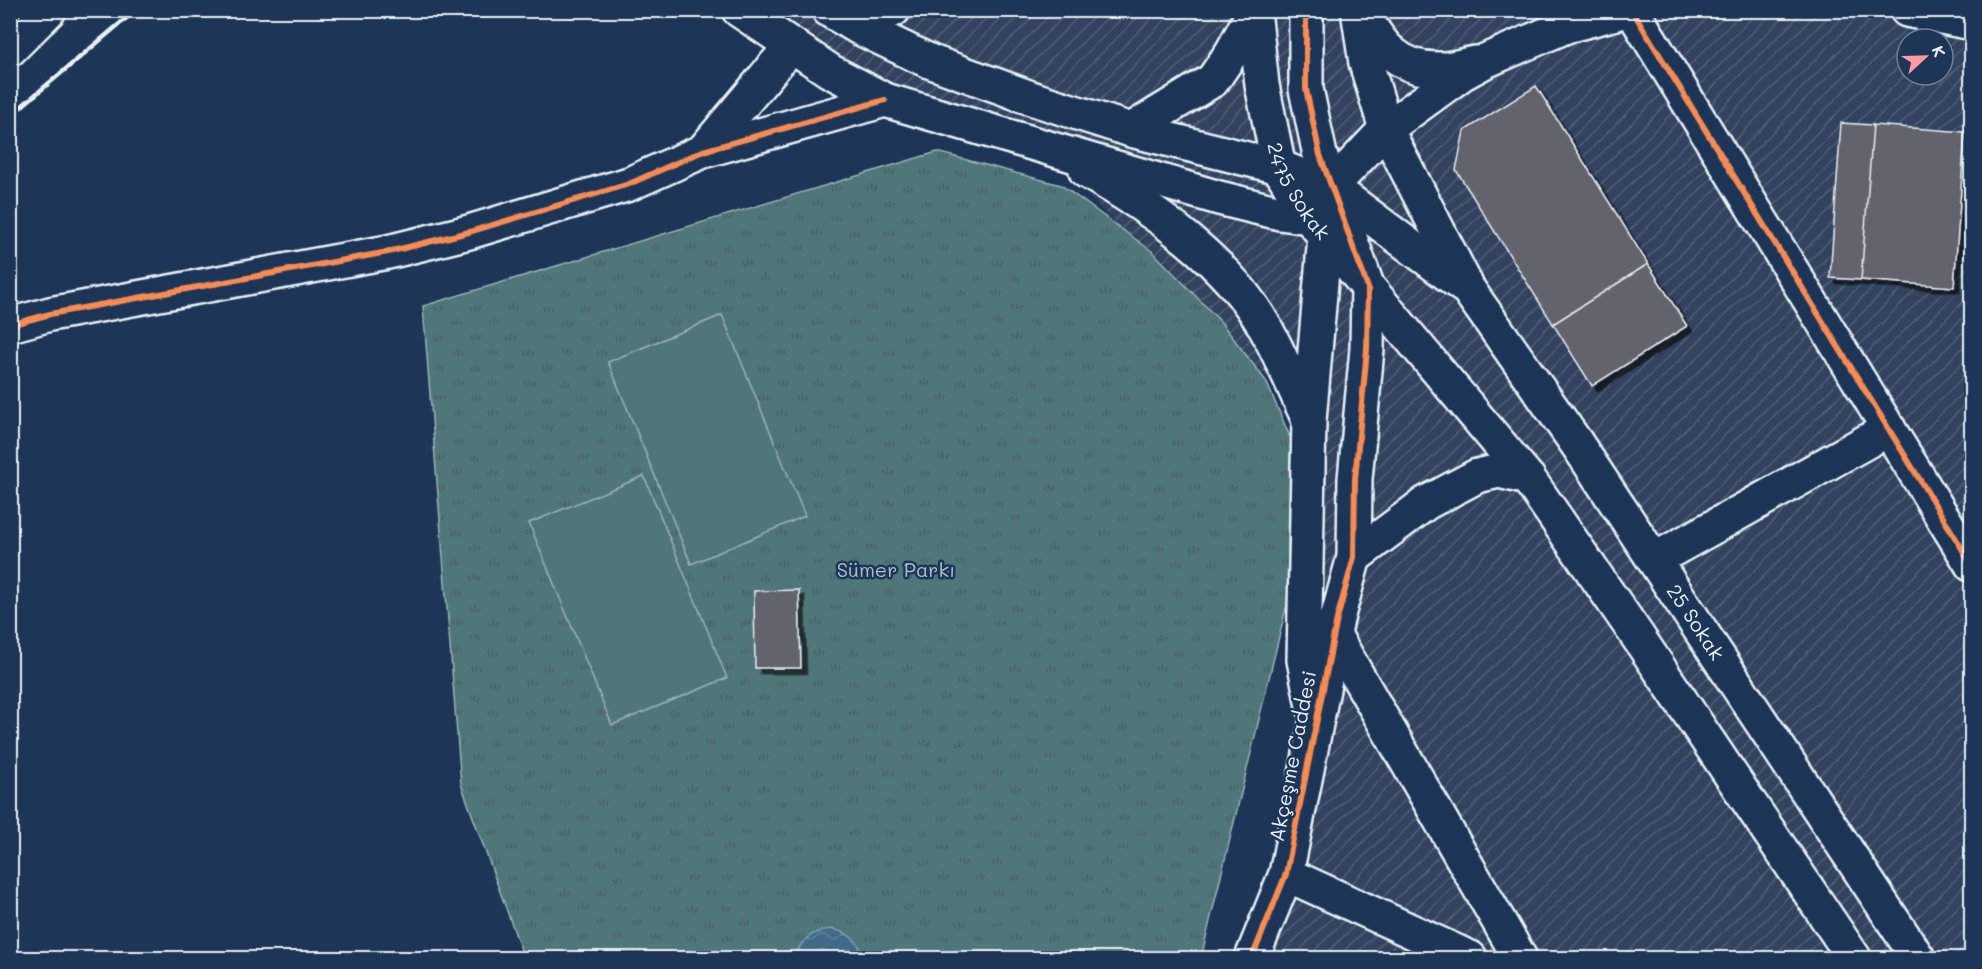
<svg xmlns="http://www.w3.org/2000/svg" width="1982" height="969" font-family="Mali,sans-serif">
  <defs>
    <pattern id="industrial-furrows" width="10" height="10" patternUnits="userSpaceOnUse" patternTransform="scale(1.5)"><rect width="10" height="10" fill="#32435e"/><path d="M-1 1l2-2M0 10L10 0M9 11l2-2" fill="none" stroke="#505f76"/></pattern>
    <pattern id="park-tufts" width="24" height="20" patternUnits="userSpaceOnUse" patternTransform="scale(1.5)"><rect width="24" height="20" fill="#507679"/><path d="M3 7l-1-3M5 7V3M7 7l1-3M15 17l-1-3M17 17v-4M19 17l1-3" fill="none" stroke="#4b5f62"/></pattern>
    <pattern id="water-waves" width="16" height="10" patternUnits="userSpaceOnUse" patternTransform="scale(1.5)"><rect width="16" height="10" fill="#406b87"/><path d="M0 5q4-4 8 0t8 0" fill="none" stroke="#5c8199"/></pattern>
    <filter id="shadow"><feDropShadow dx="5.5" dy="5.5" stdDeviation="0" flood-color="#0009"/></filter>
  </defs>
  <rect width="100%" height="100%" fill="#1d3557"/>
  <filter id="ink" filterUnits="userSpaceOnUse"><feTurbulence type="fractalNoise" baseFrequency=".0167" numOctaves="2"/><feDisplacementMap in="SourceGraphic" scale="12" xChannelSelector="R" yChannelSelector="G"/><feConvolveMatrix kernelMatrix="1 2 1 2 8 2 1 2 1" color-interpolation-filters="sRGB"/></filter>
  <g filter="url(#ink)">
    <path fill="url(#industrial-furrows)" fill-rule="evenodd" d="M742 11H1971V958H1260L1316 723 1309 420 1040 146 755 21ZM1907 39H1943V75H1907Z"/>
    <path fill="url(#park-tufts)" stroke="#9cb4b8" stroke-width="1.5" d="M937 152 1061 185 1153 252 1220 321 1266 381 1293 444 1288 545V600L1201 958H524L461 784 423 306Z"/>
    <path fill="#507679" stroke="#9cb4b8" stroke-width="1.5" d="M722 315 805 516 691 564 608 362Z
      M644 476 727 678 612 725 529 523Z"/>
    <path fill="url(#water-waves)" stroke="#83a1b4" stroke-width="1.5" d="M831 929C849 932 859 941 864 958H795C800 940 812 931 831 929Z"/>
    <path fill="#64636e" stroke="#e8f1f8" stroke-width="1.5" filter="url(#shadow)" d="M1536 86 1648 264 1553 324 1456 170 1464 131Z
      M1841 123 1873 125 1861 280 1830 278Z
      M1873 125 1965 132 1954 287 1861 280Z
      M1648 264 1687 326 1592 386 1553 324Z
      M799 590 801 668H755L754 591Z"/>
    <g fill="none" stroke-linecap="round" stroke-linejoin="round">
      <g stroke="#e8f1f8" stroke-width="38">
        <path id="minor" d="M1361 10C1380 45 1398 71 1442 69 1453 69 1464 65 1475 63
          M1632 10 1972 565
          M1907 10 1972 23
          M858 27 893 10
          M10 49 49 10
          M1386 129 1463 73 1485 61 1566 26 1627 10
          M703 151 792 45
          M10 325 50 314 388 252 469 232 629 184 703 151 885 100
          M1354 557 1426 503 1477 476 1499 471 1528 478
          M1654 560 1889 429
          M1334 635 1520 958
          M1313 706 1304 660 1309 420 1325 236
          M1286 874 1470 958
          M1252 958 1286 874 1337 619 1354 557 1355 479 1367 349 1368 288 1320 155 1306 89V10"/>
      </g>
      <g stroke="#e8f1f8" stroke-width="38">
        <g id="major">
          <path d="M739 10 830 71 885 100 1219 198 1280 213 1309 217"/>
          <path d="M829 10 858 27 929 61 1034 99 1131 130 1279 167 1331 187 1462 285"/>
          <path id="s1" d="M1254 10 1262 85 1279 167 1309 217 1528 478 1634 631 1854 958"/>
          <path id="s2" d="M1358 10 1366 63 1386 129 1468 289 1577 444 1918 958"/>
          <path d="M1131 130 1213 80 1232 52 1253 13"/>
          <path d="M1086 171C1151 207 1230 263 1266 329 1282 358 1295 390 1309 420"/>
          <path d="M1319 203 1331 187 1386 129"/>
        </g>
      </g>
      <use href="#minor" stroke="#1d3557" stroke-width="33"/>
      <use href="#major" stroke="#1d3557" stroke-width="33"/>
      <path stroke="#e8f1f8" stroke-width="4.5" d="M10 116 136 10"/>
      <g stroke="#1d3557" stroke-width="10">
        <path id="cycleway" d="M1632 10 1972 565
          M10 325 50 314 388 252 469 232 629 184 703 151 885 100
          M1252 958 1286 874 1337 619 1354 557 1355 479 1367 349 1368 288 1320 155 1306 89V10"/>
      </g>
      <use href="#cycleway" stroke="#f68b52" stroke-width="6"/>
    </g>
  </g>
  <g text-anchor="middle" stroke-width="5" stroke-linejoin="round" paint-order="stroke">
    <g font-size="20" fill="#e8f1f8" stroke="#1d3557">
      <text dy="7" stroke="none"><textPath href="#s1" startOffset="189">2475 Sokak</textPath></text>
      <text dy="7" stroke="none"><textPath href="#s2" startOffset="706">25 Sokak</textPath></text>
      <text transform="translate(1293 756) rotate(-79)" y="7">Akçeşme Caddesi</text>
    </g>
    <g font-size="20" fill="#abc0c5" stroke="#1d3557">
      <text x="896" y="577">Sümer Parkı</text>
    </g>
  </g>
  <rect width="1982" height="969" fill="none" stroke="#1d3557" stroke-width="36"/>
  <rect x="18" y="18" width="1946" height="933" fill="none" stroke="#e8f1f8" stroke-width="2" filter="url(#ink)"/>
  <g transform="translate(1925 57) rotate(68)"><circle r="28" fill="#1d3557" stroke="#6e8097" stroke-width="1.5"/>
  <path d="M0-4.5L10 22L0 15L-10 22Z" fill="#ff9aa2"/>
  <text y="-9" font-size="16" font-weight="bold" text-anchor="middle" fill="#e8f1f8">K</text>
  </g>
</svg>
